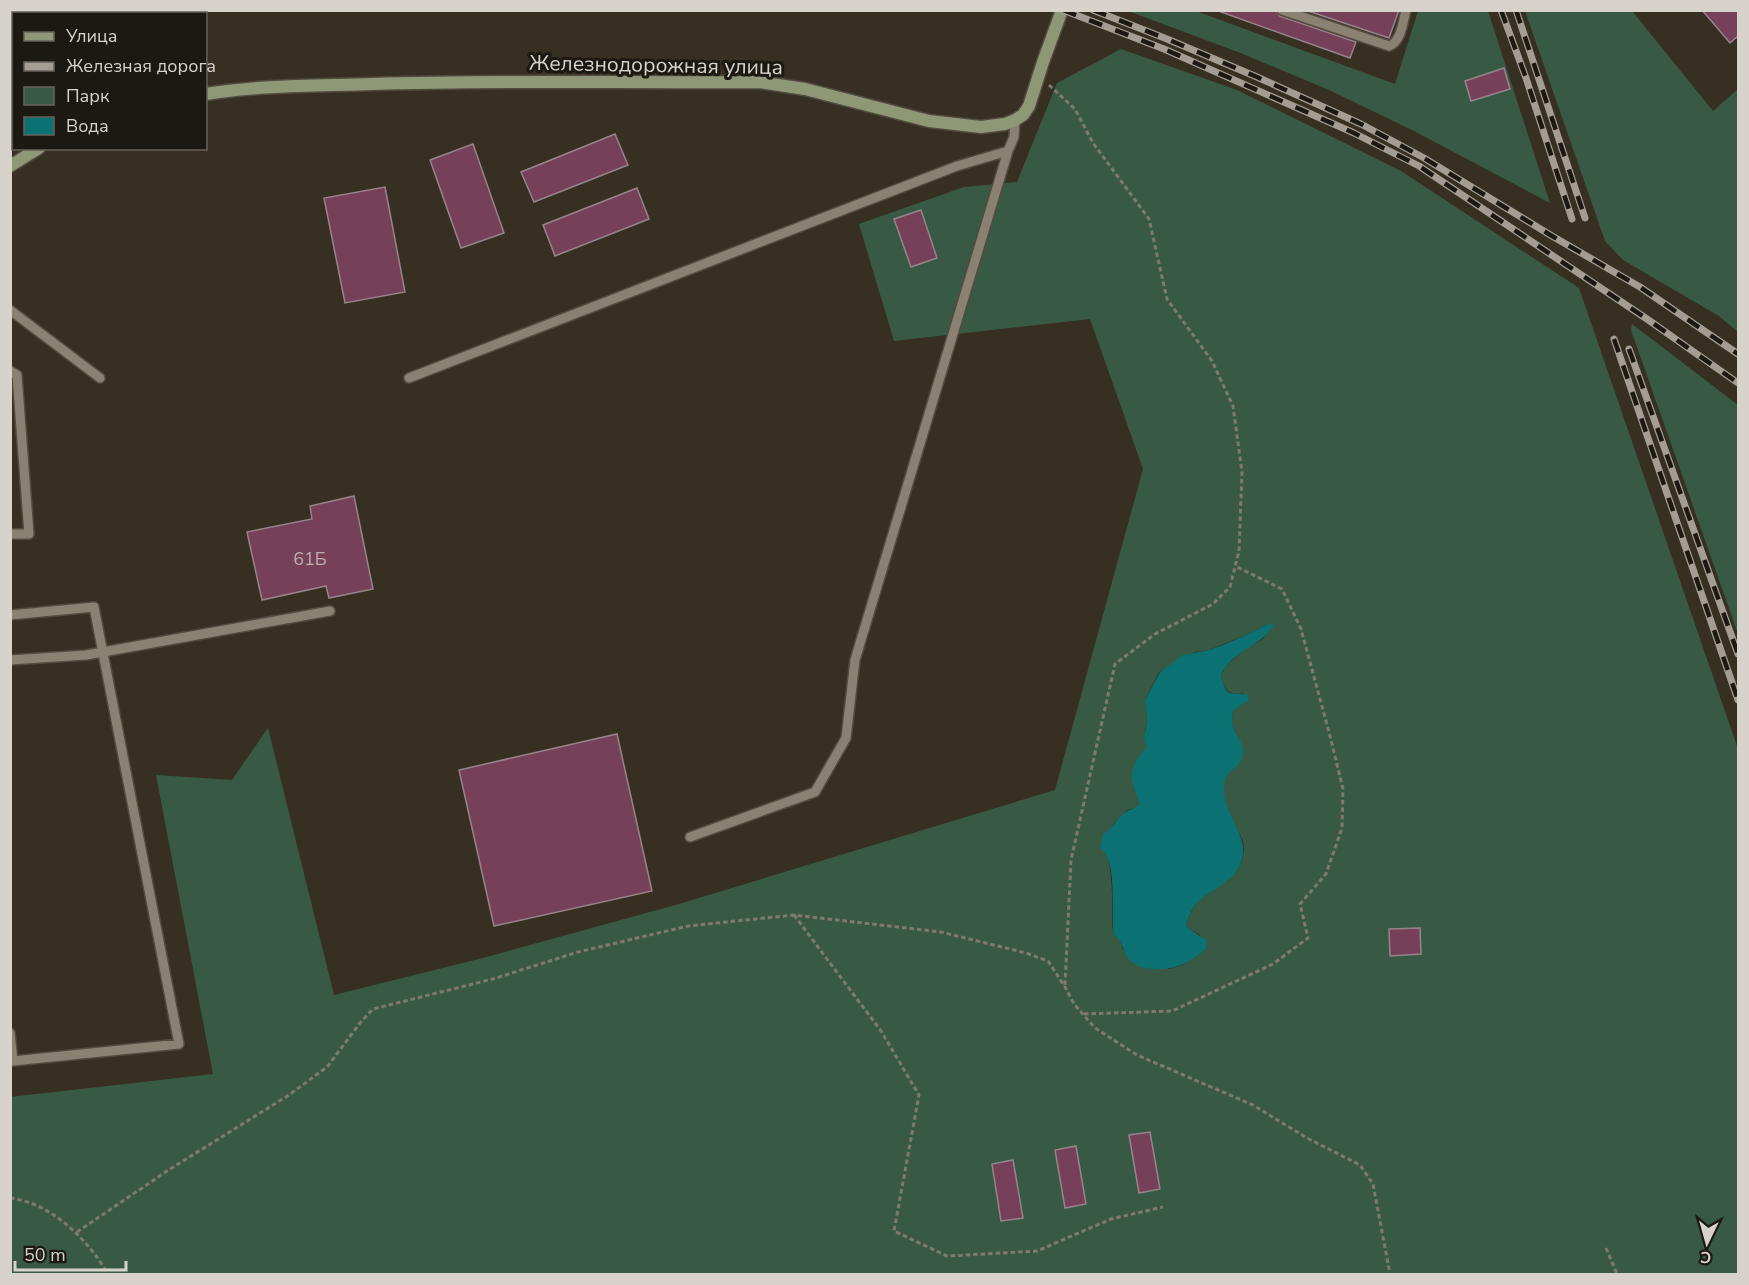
<svg xmlns="http://www.w3.org/2000/svg" width="1749" height="1285" font-family="'Nunito Sans',sans-serif">
  <rect width="100%" height="100%" fill="#382f23"/>
  <path fill="#385a45" fill-rule="evenodd" d="M1128 11H1196L1395 84 1418 11H1488L1550 203 1414 131 1329 90 1238 52Z
    M1525 11H1632L1713 111 1738 89V332L1719 316 1623 260 1605 241Z
    M1121 49 1237 90 1401 171 1579 288 1738 749V1274H11L10 1097 213 1074 156 775 232 780 268 728 334 995 483 958 679 904 1055 790 1143 469 1090 319 894 341 859 224 964 187 1017 182 1057 83ZM1270 623 1267 633 1263 639 1245 649 1226 666 1221 676C1225 691 1228 695 1243 693L1249 699 1233 711C1230 726 1234 727 1239 740 1242 745 1241 754 1241 760 1237 765 1232 768 1228 773 1212 791 1237 824 1243 842 1244 845 1244 852 1243 855 1240 881 1212 887 1197 903 1192 909 1189 917 1186 924L1188 928 1200 935V954L1183 965 1169 969 1123 950 1120 940 1114 935 1112 925V892L1110 867 1106 852 1110 831 1114 823 1127 810 1138 807 1141 803 1147 747 1145 730 1147 720 1145 700 1159 672 1194 652 1209 650 1246 635Z
    M1632 324 1738 405V634L1631 330Z"/>
  <path fill="#0c7172" d="M1270 623 1274 626C1269 631 1265 637 1260 640 1246 650 1227 659 1221 676 1227 701 1231 690 1248 695L1249 700 1233 711C1228 734 1245 737 1243 754 1241 773 1219 766 1225 798 1229 819 1248 838 1242 859 1237 882 1212 888 1197 903 1192 908 1189 917 1186 924L1188 928 1207 941 1206 949C1189 963 1177 970 1154 969 1144 968 1136 967 1129 959 1122 951 1123 941 1114 935 1110 913 1119 862 1100 848L1103 834C1112 830 1115 820 1124 813 1129 809 1136 809 1140 803 1130 780 1127 768 1147 747L1144 740 1147 720 1145 700 1160 672 1183 655 1209 650 1223 645 1246 635Z"/>
  <path fill="#774059" stroke="#96848b" stroke-width="1.5" d="M1221 10H1275L1280 16 1356 42 1350 58 1221 12Z
    M1305 10H1399L1389 38Z
    M1702 10H1738V36L1730 43Z
    M1504 68 1510 89 1471 101 1465 81Z
    M615 134 628 165 534 202 521 172Z
    M473 144 504 233 461 248 430 160Z
    M385 187 405 292 345 303 324 198Z
    M637 188 649 219 555 256 543 225Z
    M921 210 937 258 911 267 894 219Z
    M354 496 373 589 329 598 326 586 262 600 247 532 312 519 310 506Z
    M617 734 652 891 494 926 459 770Z
    M1420 928 1421 954 1390 956 1389 929Z
    M1150 1132 1160 1189 1139 1193 1129 1135Z
    M1076 1146 1086 1204 1065 1208 1055 1150Z
    M1013 1160 1023 1218 1001 1221 992 1164Z"/>
  <g fill="none" stroke-linecap="round" stroke-linejoin="round">
    <g stroke="#534b40" stroke-width="12">
      <path id="lane" d="M1282 10 1389 46C1401 42 1403 22 1406 10
        M10 310 100 378
        M10 371 17 375 29 534H10
        M409 378 957 166 1008 151
        M10 615 94 607 179 1044 13 1061 10 1033
        M10 660 86 655 330 611
        M690 837 815 792 846 738 855 660 1008 151 1014 137 1015 120"/>
    </g>
    <g stroke="#534b40" stroke-width="15">
      <path id="secondary" d="M206 94C261 85 317 86 373 84 501 80 630 83 759 82L805 89 929 121 981 127 1005 124 1015 120 1023 115 1029 106 1043 62 1062 10
        M10 166 39 148"/>
    </g>
    <path stroke="#80796f" stroke-width="3" stroke-dasharray="4.5 3" stroke-linecap="butt" d="M1049 85 1075 109 1093 143 1149 219 1167 299 1212 361 1233 406 1242 472 1239 551 1230 587 1213 604 1155 634 1115 664 1071 860 1065 985
      M794 915 881 1031 919 1095 894 1231 947 1256 1037 1251 1111 1219 1163 1207
      M1084 1014 1172 1011 1273 964 1308 938 1300 904 1326 874 1342 828 1343 789 1329 732 1301 629 1282 589 1235 566
      M10 1198C52 1203 88 1240 108 1274
      M77 1232 167 1171 289 1095 327 1067 360 1023 373 1009 493 979 578 952 688 926 794 915 941 932 1026 953 1048 961 1065 987 1074 1004 1095 1028 1137 1055 1253 1105 1307 1138 1360 1165 1373 1184 1390 1274
      M1606 1248 1617 1274"/>
    <use href="#lane" stroke="#8b8173" stroke-width="9"/>
    <use href="#secondary" stroke="#8e9876" stroke-width="12"/>
    <g stroke="#a39d93" stroke-width="7">
      <path id="rail" d="M1063 10 1164 49 1354 133 1419 166 1647 319 1738 383
        M1093 10 1167 39 1257 77 1361 124 1424 158 1552 236 1640 287 1738 354
        M1501 10 1526 78 1572 219
        M1516 10 1585 218
        M1614 339 1738 700
        M1629 349 1738 654"/>
    </g>
    <use href="#rail" stroke="#1c1812" stroke-width="4.5" stroke-dasharray="14" stroke-linecap="butt"/>
  </g>
  <g text-anchor="middle" stroke-width="6" stroke-linejoin="round" paint-order="stroke">
    <g font-size="18" fill="#bfaeae">
      <text x="310" y="565">61Б</text>
    </g>
    <g font-size="21" fill="#d7d2ca" stroke="#1c1812">
      <text transform="translate(656 65) rotate(1)" y="7">Железнодорожная улица</text>
    </g>
  </g>
  <rect width="1749" height="1285" fill="none" stroke="#d7d2ca" stroke-width="24"/>
  <rect x="12" y="12" width="195" height="138" fill="#1c1812" stroke="#67625c" stroke-width="1.5"/>
  <rect x="24" y="32" width="30" height="9" fill="#8e9876" stroke="#67625c" stroke-width="1.5"/>
  <text x="66" y="42" font-size="18" fill="#d7d2ca">Улица</text>
  <rect x="24" y="62" width="30" height="9" fill="#a39d93" stroke="#67625c" stroke-width="1.5"/>
  <text x="66" y="72" font-size="18" fill="#d7d2ca">Железная дорога</text>
  <rect x="24" y="87" width="30" height="18" fill="#385a45" stroke="#67625c" stroke-width="1.5"/>
  <text x="66" y="102" font-size="18" fill="#d7d2ca">Парк</text>
  <rect x="24" y="117" width="30" height="18" fill="#0c7172" stroke="#67625c" stroke-width="1.5"/>
  <text x="66" y="132" font-size="18" fill="#d7d2ca">Вода</text>
  <g transform="translate(1707 1243) rotate(185)" stroke="#1c1812" stroke-width="4.5" paint-order="stroke">
  <path d="M0-4.5L10 22L0 15L-10 22Z" fill="#d7d2ca"/>
  <text y="-9" font-size="16" font-weight="bold" text-anchor="middle" fill="#d7d2ca">С</text>
  </g>
  <path d="M15 1261v9h111v-9" fill="none" stroke="#d7d2ca" stroke-width="3"/>
  <text x="24" y="1261" font-size="18" fill="#d7d2ca" stroke="#1c1812" stroke-width="4.5" paint-order="stroke">50 m</text>
</svg>
